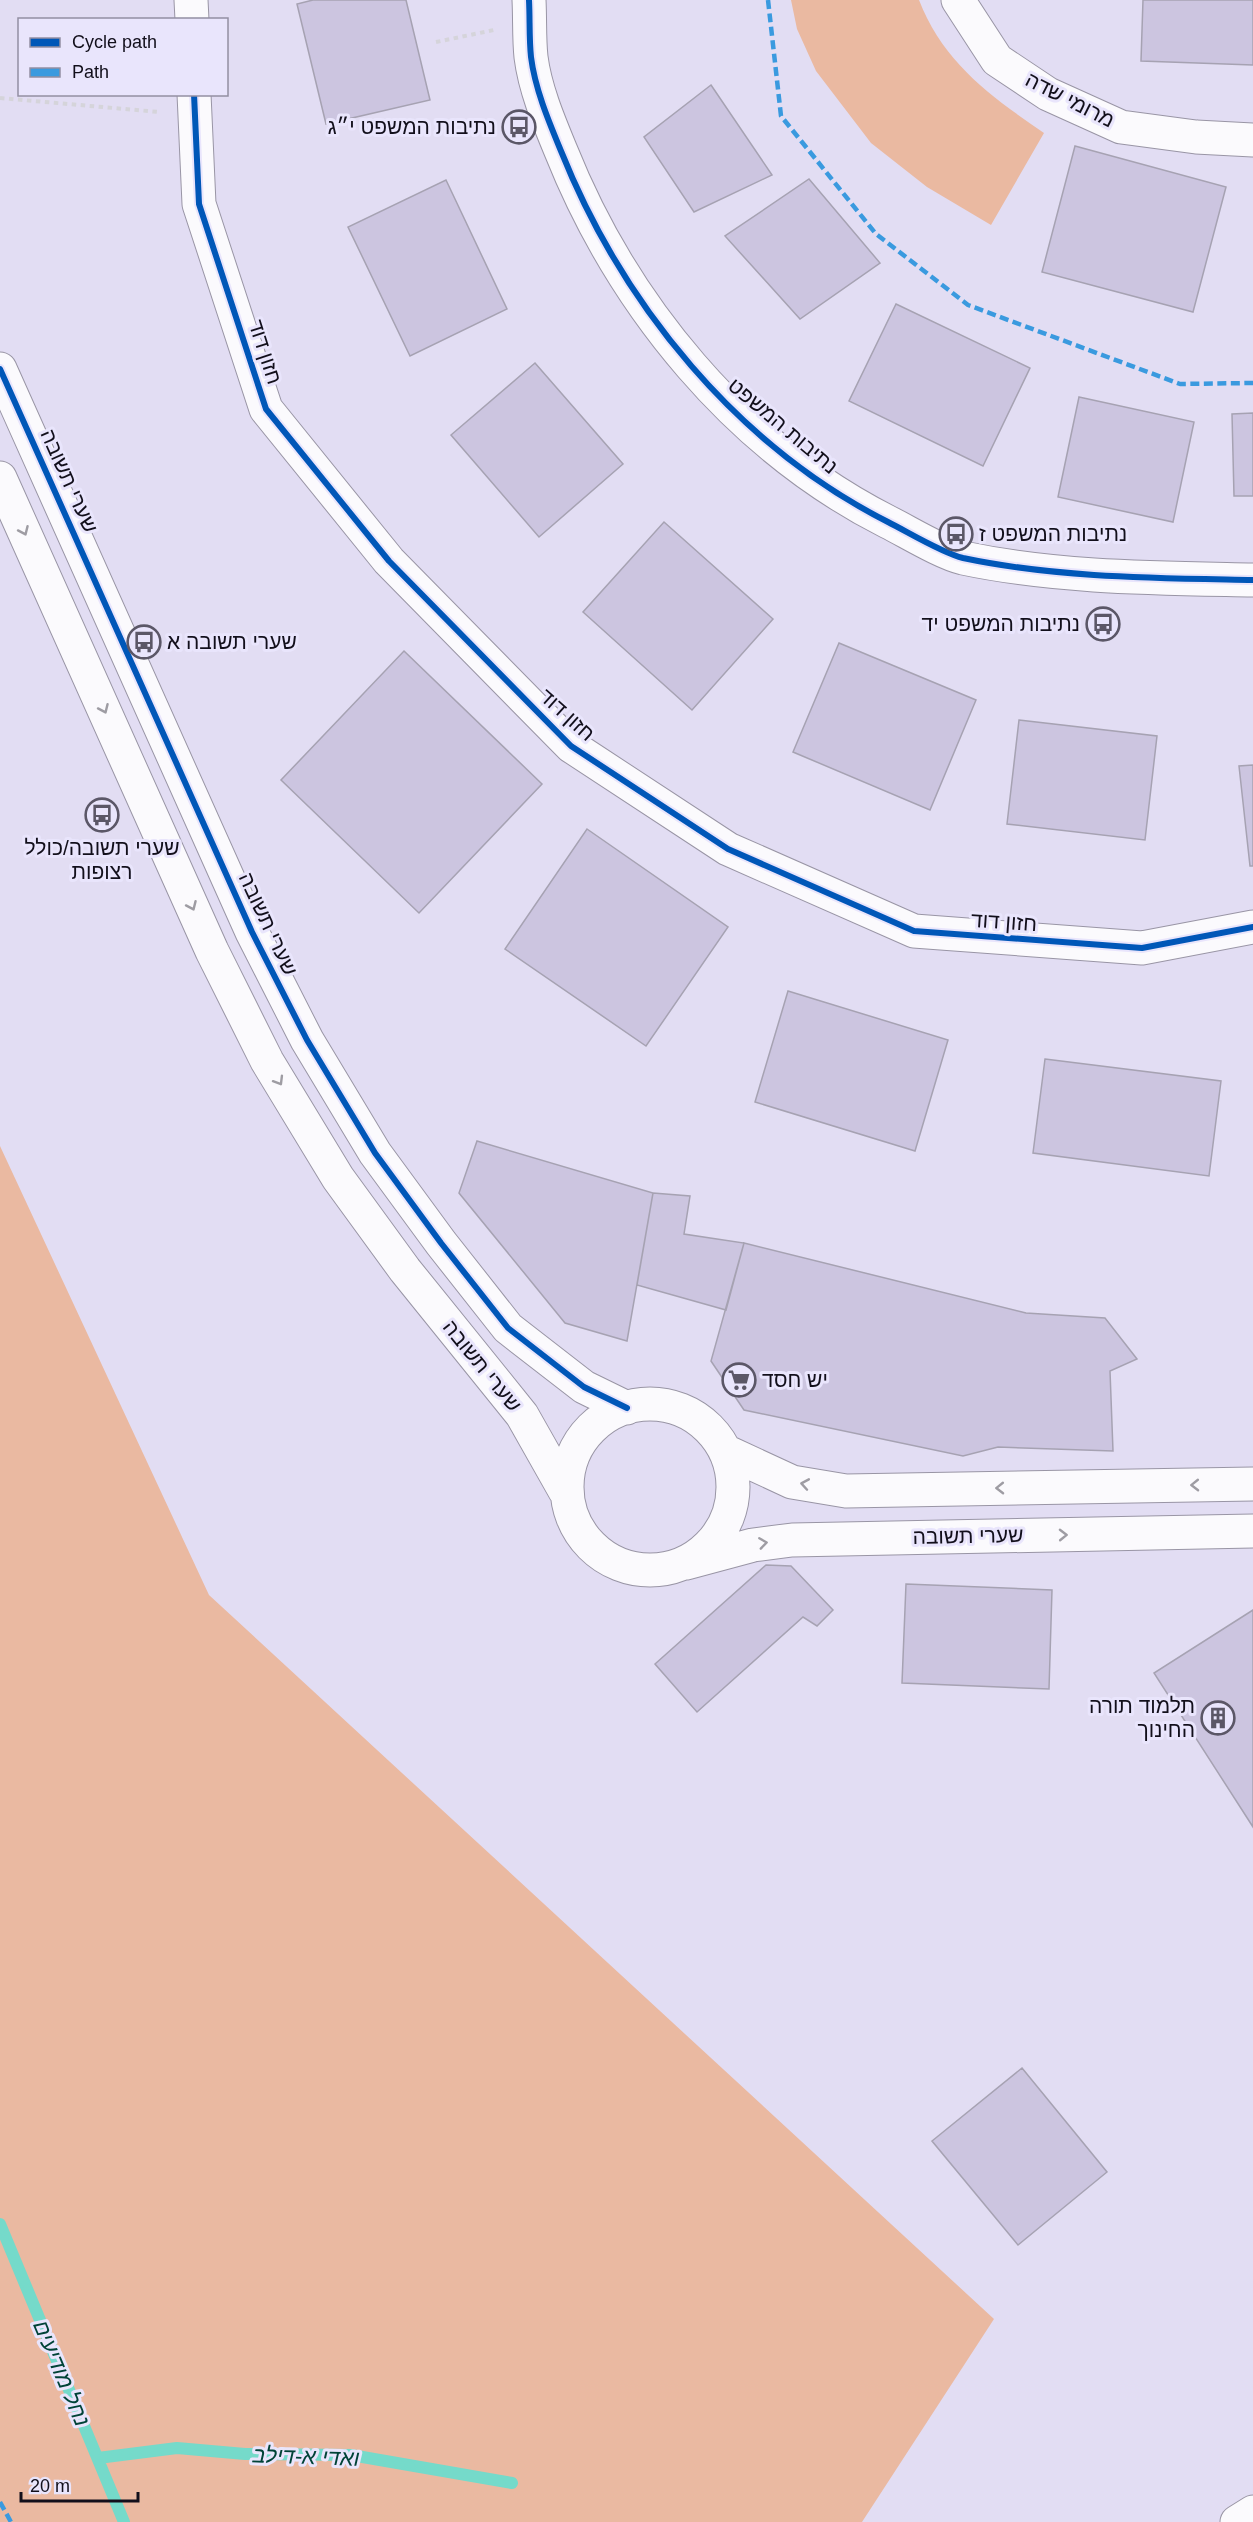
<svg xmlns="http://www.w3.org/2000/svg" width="1253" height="2522" font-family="Arial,Heebo,sans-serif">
  <rect width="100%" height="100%" fill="#e2ddf3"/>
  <path fill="#eab9a1" d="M791 0H919C943 62 990 96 1044 133L991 225 927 187 871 143 816 71 797 29Z
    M0 1146 209 1595 994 2319 862 2522H0Z"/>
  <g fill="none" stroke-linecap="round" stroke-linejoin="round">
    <path stroke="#75daca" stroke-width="12" d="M0 2224 124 2522
      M98 2458 177 2448 245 2454 351 2455 512 2483"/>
  </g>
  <path fill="#ccc5e0" stroke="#a6a2b2" stroke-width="1.5" d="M313 0H406L430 100 326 124 297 4Z
    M1143 0H1253V65L1141 61Z
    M711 85 772 175 694 212 644 137Z
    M1075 146 1226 187 1193 312 1042 272Z
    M809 179 880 263 800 319 725 236Z
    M446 180 507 309 410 356 348 227Z
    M896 304 1030 368 983 466 849 401Z
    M535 363 623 464 539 537 451 435Z
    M1079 397 1194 422 1173 522 1058 497Z
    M1253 413V496H1234L1232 414Z
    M664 522 773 619 692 710 583 612Z
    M839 643 976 700 930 810 793 752Z
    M404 651 542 784 419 913 281 780Z
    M1019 720 1157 736 1145 840 1007 824Z
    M1253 765V866H1250L1239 766Z
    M587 829 728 927 646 1046 505 949Z
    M788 991 948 1040 915 1151 755 1102Z
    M1045 1059 1221 1081 1209 1176 1033 1153Z
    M477 1141 653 1193 627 1341 565 1323 459 1193Z
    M653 1193 690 1196 684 1234 744 1243 726 1310 637 1285Z
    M744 1243 1026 1313 1105 1318 1137 1359 1110 1371 1113 1451 998 1447 963 1456 744 1410 711 1361Z
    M766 1565 791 1566 833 1610 817 1626 803 1617 697 1712 655 1664Z
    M906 1584 1052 1590 1049 1689 902 1683Z
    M1253 1610V1827L1154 1673Z
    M1022 2068 1107 2172 1018 2245 932 2141Z"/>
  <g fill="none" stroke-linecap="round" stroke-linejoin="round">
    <g stroke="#9995a5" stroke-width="35">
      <path id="minor" d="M191 0 192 20
        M529 0C530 19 529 38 531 57 535 89 549 122 561 151 623 306 738 446 888 522 908 532 942 553 963 558 1058 578 1156 578 1253 580
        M958 0 997 60 1048 94 1121 127 1196 137 1253 140
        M194 94 199 204 266 409 389 561 571 746 728 849 914 931 1142 948 1253 927
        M0 369 252 932 307 1040 375 1153 441 1243 508 1328 584 1387 627 1408
        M0 478 212 951 267 1061 338 1178 405 1270 522 1415 565 1491
        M567 1487a83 83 0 1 1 166 0a83 83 0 1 1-166 0Z
        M725 1451 792 1482 846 1491 1253 1484
        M686 1563 753 1545 792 1540 1253 1531
        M1237 2522 1253 2512"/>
    </g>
    <path stroke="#d5d4da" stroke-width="4" stroke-dasharray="4.5 4.5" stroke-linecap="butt" d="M436 42 494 30
      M0 98 159 112"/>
    <use href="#minor" stroke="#fbfafd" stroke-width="33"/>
    <path stroke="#3a9adf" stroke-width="4.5" stroke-dasharray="9 4.5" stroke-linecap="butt" d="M768 0 781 116 876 234 968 305 1180 384 1253 383
      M0 2502 11 2522"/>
    <g stroke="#e9e5fc" stroke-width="10">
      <path id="cycleway" d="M529 0C530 19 529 38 531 57 535 89 549 122 561 151 623 306 738 446 888 522 908 532 942 553 963 558 1058 578 1156 578 1253 580
        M194 94 199 204 266 409 389 561 571 746 728 849 914 931 1142 948 1253 927
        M0 369 252 932 307 1040 375 1153 441 1243 508 1328 584 1387 627 1408"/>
    </g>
    <use href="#cycleway" stroke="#0057b8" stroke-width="6"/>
  </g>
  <defs><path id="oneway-chevron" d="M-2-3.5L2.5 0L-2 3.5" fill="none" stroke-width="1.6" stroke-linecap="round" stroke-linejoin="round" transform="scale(1.5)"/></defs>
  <g stroke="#9e9ca3">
    <use href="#oneway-chevron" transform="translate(24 531) rotate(66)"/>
    <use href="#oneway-chevron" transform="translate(104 709) rotate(66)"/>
    <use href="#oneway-chevron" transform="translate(192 906) rotate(66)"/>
    <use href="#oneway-chevron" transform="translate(279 1081) rotate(59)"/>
    <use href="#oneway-chevron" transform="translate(805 1484) rotate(-170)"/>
    <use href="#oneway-chevron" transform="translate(1195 1485) rotate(179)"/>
    <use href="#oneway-chevron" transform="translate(1000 1488) rotate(179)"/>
    <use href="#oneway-chevron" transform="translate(1063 1535) rotate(-1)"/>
    <use href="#oneway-chevron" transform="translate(763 1543) rotate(-8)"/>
  </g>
  <defs>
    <g id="bus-ring" transform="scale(1.725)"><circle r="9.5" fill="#e9e5fc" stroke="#5b5767" stroke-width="1.5"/><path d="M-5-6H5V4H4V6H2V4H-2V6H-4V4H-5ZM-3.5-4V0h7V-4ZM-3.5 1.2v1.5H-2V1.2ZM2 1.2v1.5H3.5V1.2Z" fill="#5b5767"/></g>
    <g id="supermarket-ring" transform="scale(1.725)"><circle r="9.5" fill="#e9e5fc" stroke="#5b5767" stroke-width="1.5"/><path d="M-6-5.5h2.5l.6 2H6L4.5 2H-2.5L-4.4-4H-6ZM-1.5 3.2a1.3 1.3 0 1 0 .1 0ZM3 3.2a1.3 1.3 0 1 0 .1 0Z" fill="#5b5767"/></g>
    <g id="building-ring" transform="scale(1.725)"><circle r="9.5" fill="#e9e5fc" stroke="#5b5767" stroke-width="1.5"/><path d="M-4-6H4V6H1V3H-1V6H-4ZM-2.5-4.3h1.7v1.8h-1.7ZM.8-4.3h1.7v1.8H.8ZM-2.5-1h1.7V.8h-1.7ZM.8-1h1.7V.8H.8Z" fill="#5b5767"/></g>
  </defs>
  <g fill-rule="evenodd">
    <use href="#bus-ring" x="519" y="127"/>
    <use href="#bus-ring" x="956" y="534"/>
    <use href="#bus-ring" x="1103" y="624"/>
    <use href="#bus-ring" x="144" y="642"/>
    <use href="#bus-ring" x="102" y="815"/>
    <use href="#supermarket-ring" x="739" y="1380"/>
    <use href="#building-ring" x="1218" y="1718"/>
  </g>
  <g text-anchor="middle" stroke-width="6" stroke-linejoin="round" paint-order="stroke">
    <g font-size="21" fill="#120f1b" stroke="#e9e5fc">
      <text transform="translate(1070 100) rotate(27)" y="7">מרומי שדה</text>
      <text transform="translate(265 352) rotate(72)" y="7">חזון דוד</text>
      <text transform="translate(783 426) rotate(40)" y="7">נתיבות המשפט</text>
      <text transform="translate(69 481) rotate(66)" y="7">שערי תשובה</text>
      <text transform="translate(567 715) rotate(42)" y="7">חזון דוד</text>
      <text transform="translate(1004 922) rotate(4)" y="7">חזון דוד</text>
      <text transform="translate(268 924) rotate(65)" y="7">שערי תשובה</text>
      <text transform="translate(482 1366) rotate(51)" y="7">שערי תשובה</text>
      <text transform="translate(968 1536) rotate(-1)" y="7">שערי תשובה</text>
    </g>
    <g font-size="21" fill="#120f1b" stroke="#e9e5fc" text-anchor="end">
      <text x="496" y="134">נתיבות המשפט י״ג</text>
      <text x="979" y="541" text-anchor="start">נתיבות המשפט ז</text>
      <text x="1080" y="631">נתיבות המשפט יד</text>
      <text x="167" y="649" text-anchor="start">שערי תשובה א</text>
      <text x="102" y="855" text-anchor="middle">שערי תשובה/כולל<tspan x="102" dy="24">רצופות</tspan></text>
      <text x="762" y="1387" text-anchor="start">יש חסד</text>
      <text x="1195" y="1713">תלמוד תורה<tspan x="1195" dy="24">החינוך</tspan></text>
    </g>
    <g font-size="22" font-style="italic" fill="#004337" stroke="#e9e5fc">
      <text transform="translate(62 2373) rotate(67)" y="8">נחל מודיעים</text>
      <text transform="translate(306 2456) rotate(2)" y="8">ואדי א-דילב</text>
    </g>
  </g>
  <rect x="18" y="18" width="210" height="78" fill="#e9e5fc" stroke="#938fa2" stroke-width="1.5"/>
  <rect x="30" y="38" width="30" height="9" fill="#0057b8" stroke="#938fa2" stroke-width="1.5"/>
  <text x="72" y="48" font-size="18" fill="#120f1b">Cycle path</text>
  <rect x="30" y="68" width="30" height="9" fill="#3a9adf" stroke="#938fa2" stroke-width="1.5"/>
  <text x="72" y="78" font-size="18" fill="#120f1b">Path</text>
  <path d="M21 2492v9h117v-9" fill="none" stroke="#120f1b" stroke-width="3"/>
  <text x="30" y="2492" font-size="18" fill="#120f1b" stroke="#e9e5fc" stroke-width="4.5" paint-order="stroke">20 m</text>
</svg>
